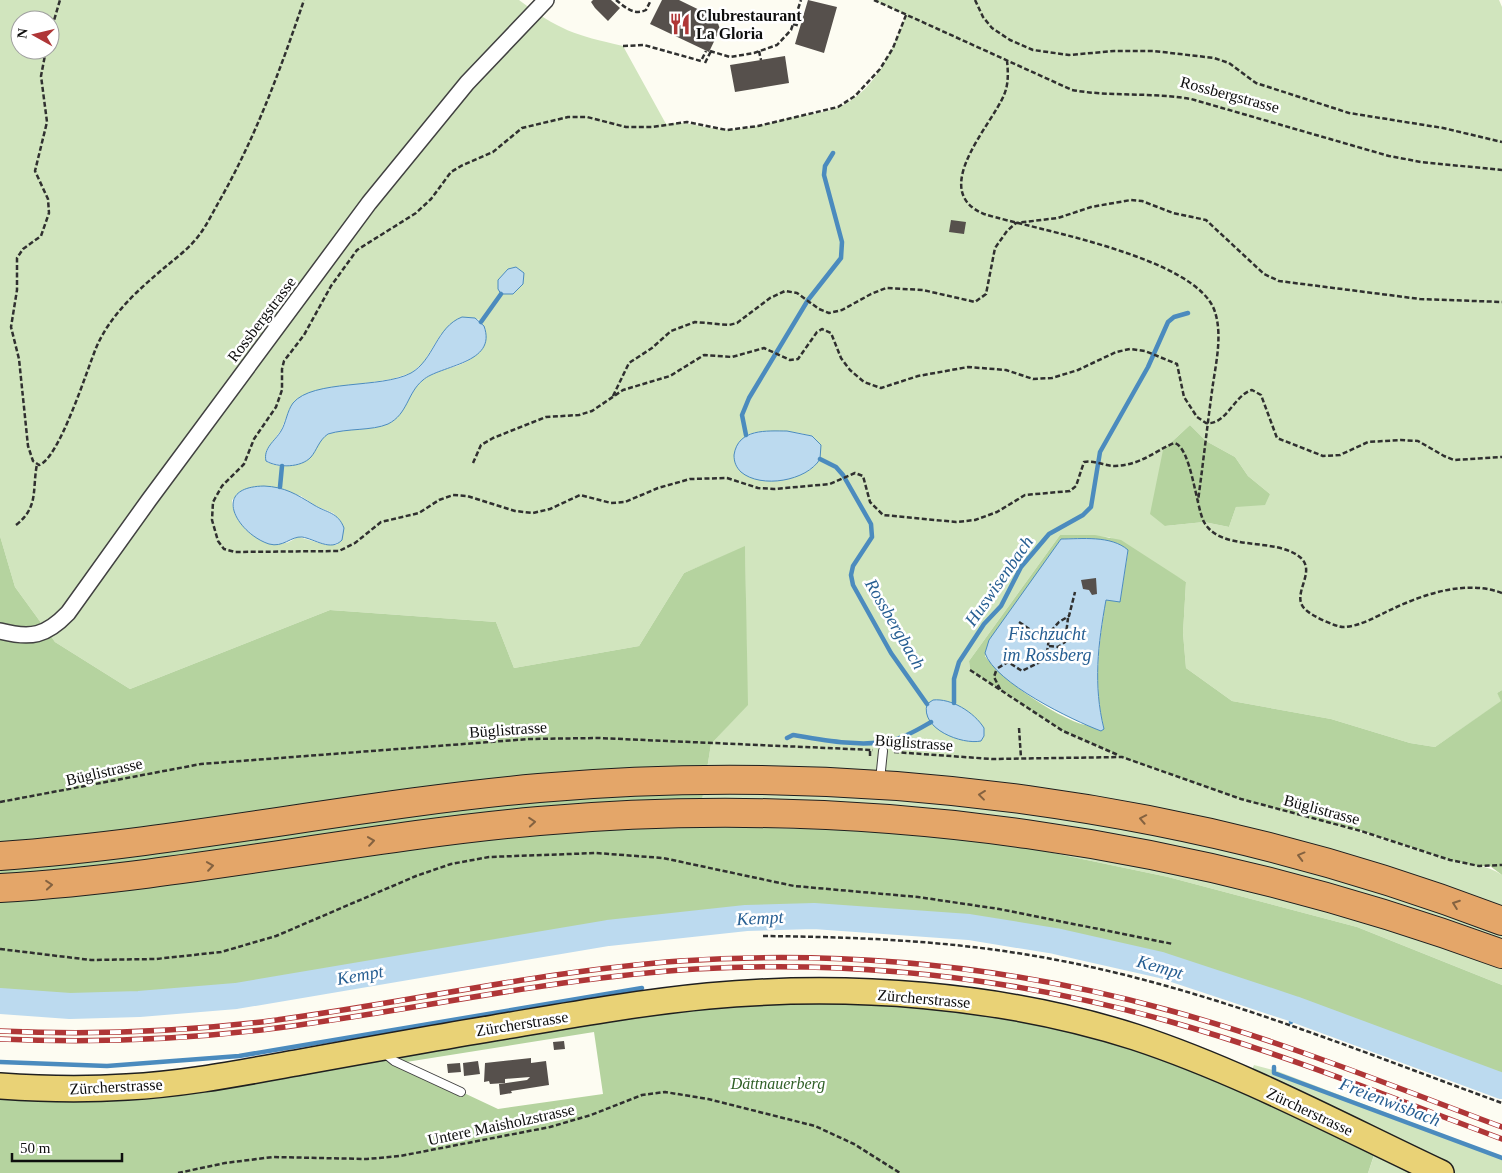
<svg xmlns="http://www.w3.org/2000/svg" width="1502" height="1173" font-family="Georgia,serif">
  <rect width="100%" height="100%" fill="#fdfcf2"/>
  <path fill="#d1e5be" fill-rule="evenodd" d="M0 0H519C558 30 575 35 623 46L666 124C688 120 705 129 726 130 748 130 769 123 790 118 807 114 829 113 845 104 877 87 894 47 906 15L874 0H1499L1502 7V690L1497 693 1502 701 1435 747 1410 743 1331 719 1232 701 1186 668 1183 633 1186 582 1109 537 1060 535 969 661 970 670 1063 731 1122 757 1450 860C1468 865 1487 864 1502 875V985L1357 927 1168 877 1020 846 887 831 698 826 711 744 747 705 745 547 684 573 639 646 514 668 496 622 330 610 130 689 55 642 15 587 0 536ZM20 20H50V50H20ZM478 319 484 326C482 336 483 347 476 354 462 370 438 367 422 381 407 394 407 415 387 424 368 432 345 425 327 435 303 448 301 477 267 462L266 451 281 430 290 408 304 396 333 388 392 379 411 373 423 363 441 334ZM1190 425 1206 441 1235 457 1248 476 1270 494 1236 507 1229 527 1204 522 1165 526 1163 450ZM778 431 800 433 812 436 820 459C810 476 791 478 773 480L746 435 757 432ZM264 486 301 496 316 506 333 513 340 520 344 530 337 545H326L299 537C294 538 290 543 285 543 261 546 232 525 232 500L243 490ZM954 703 975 718 978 742C958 741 930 732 926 710Z
    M1254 1065 1277 1071 1502 1157V1173H1368L1378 1144 1247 1081Z"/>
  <path fill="#b5d39f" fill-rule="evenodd" d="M1190 425 1206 441 1235 457 1248 476 1270 494 1265 505 1236 507 1229 527 1204 522 1165 526 1150 514 1163 450Z
    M1060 535H1095L1121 540 1186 582 1183 633 1186 668 1232 701 1331 719 1410 743 1435 747 1501 701 1497 693 1502 690V875L1490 866H1479L1450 860 1361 831 1241 799 1122 757 1063 731 970 670 969 661ZM1061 539C1077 539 1120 536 1128 552L1120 601 1106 599C1099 644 1093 685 1104 729 1097 727 1088 726 1081 724 1051 713 1004 682 985 656Z
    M0 536 15 587 55 642 130 689 330 610 496 622 514 668 639 646 684 573 745 546 748 705 711 744 698 826 887 831 1020 846 1168 877 1357 927 1502 985V1091L1164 975 1039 946 894 932 827 909 746 911 625 923 475 950 259 986 112 998 0 993Z
    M748 993 1059 1017 1378 1143 1368 1173H0V1086L50 1088ZM594 1032 603 1094 498 1109 400 1063Z"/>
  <path fill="#bcdaef" stroke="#4b8bbe" d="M516 267 524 273 523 284 513 294H501L498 289V280L508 269Z
    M462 317 475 318 484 326C498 364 440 365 423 380 407 393 408 414 388 424 372 431 347 428 328 434 319 440 317 450 311 457 301 468 278 468 266 461 263 448 275 441 281 431 286 423 287 411 293 403 313 379 381 389 411 373 434 360 436 327 462 317Z
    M787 431 812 436 821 445 820 459C807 481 761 489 741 472 736 467 734 462 734 455 738 428 767 431 787 431Z
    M264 486C285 487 296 494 314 505 327 513 338 512 344 528L342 540C331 552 315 539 302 537 291 536 283 548 269 544 238 534 209 487 264 486Z
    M1061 539C1081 539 1111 535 1128 550L1120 602 1106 600C1098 644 1093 685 1104 729L1101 731C1072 720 995 683 985 653L989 640Z
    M933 700C951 698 974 712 984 728V736L981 741C962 745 920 729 927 704Z"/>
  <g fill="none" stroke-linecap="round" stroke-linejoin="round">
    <path stroke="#4b8bbe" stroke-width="4.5" d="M481 322 501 294
      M746 435 742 415 749 398 808 300 841 258 842 242 824 175 825 166 833 153
      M820 459 836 467 843 475 871 524 872 537 853 566 851 575 853 585 891 653 927 704
      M280 487 282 466
      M954 703V679L959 662 984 624 1001 606 1021 567 1049 534 1083 515 1091 507 1100 452 1148 367 1168 322 1174 317 1188 313
      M787 738 793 735C822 740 864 748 893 740 906 737 919 729 931 722
      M1291 1022 1294 1009
      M0 1062 107 1066 239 1056 642 988
      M1274 1067V1073L1502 1158"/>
    <path stroke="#bcdaef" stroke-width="26" d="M0 1001 70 1006 139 1004 236 996 608 933 746 918 814 916 969 927 1055 941 1161 965 1294 1009 1502 1086"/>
  </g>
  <path fill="#56504c" d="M593 0H611L620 8 608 21 595 8 591 2Z
    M662 0H679L716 18 720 29 709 52 650 24Z
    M808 0 837 7 824 53 795 44Z
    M785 56 789 83 735 92 730 65Z
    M951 220 966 222 964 234 949 232Z
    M1096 578 1097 594 1092 595 1089 590 1083 589 1081 580Z
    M564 1041 565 1049 554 1050 553 1042Z
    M531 1058V1063L546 1061 549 1085 511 1091 512 1093 500 1095 499 1084 527 1080 530 1077 505 1079V1083L490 1084 489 1081 484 1082 485 1063Z
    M478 1061 480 1074 464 1076 463 1063Z
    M460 1063 461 1072 448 1073 447 1064Z"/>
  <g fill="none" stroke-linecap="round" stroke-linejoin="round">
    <g stroke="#414141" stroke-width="10">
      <path id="lane" d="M880 780 883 751
        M383 1052 394 1061 461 1092"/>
    </g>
    <g stroke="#414141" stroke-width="18">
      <path id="street" d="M0 631C31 639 46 636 68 613L149 500 369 203 467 83 546 0"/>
    </g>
    <g stroke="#1f1f1f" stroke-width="28">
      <path id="primary" d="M0 1086C42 1089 84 1090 127 1087 184 1084 240 1073 296 1063 362 1051 428 1039 494 1028 565 1016 636 1003 708 996 849 983 1000 994 1135 1037 1241 1072 1341 1126 1441 1173"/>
    </g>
    <g stroke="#1f1f1f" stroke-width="30">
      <path id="highway" d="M0 856C181 843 359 804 539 788 865 760 1197 804 1502 921
        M0 888C181 877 359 837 539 821 867 792 1194 841 1502 954"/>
    </g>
    <path stroke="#303030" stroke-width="2.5" stroke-dasharray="5 2.5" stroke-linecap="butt" d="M616 0C625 7 634 16 646 10L651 0
      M874 0 1072 90C1111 97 1151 92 1191 99L1389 156 1421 162 1502 170
      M975 0 983 17 992 28 1010 40 1033 50 1069 55 1114 51H1154L1214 58 1229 63 1256 83 1349 113 1443 128 1502 142
      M906 15 893 48 880 69 855 96 838 107 758 126 727 130 687 122 652 127H626L587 117H568L522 128 493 152 461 166 451 172 431 199 416 213 357 250 331 286 304 335 284 361 282 369V390L276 407 254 439 244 464 222 486 213 502 212 520 218 541 224 549 235 552 339 551 355 543 381 522 419 513 439 500 453 495 467 496 515 511 533 513 550 509 580 495 611 503 625 502 658 488 690 479 727 478 758 488 774 489 830 484 855 473 863 476 870 502 883 515 956 522 975 520 997 512 1025 495 1070 491 1076 486 1084 462C1094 460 1105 466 1115 466 1141 465 1153 452 1174 443 1191 446 1196 507 1204 522 1221 553 1276 536 1301 558 1317 573 1289 596 1306 610 1312 616 1336 627 1343 627 1357 627 1374 618 1386 612 1421 595 1464 579 1502 593
      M793 24 800 26
      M50 34 60 0
      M623 46 644 45 701 61 706 51
      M46 50 41 76 47 122 35 171 48 199 49 213 41 236 23 249 17 258V290L11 327 19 359 28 446 33 461 39 465C59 459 87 370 96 348 110 315 137 291 164 268 176 258 190 248 200 234 208 223 214 210 221 198 256 136 281 68 304 0
      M710 51 730 57 754 53 777 45 791 30 801 0
      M759 51 761 60
      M1007 60C1008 72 1009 83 1004 95 991 126 928 191 984 214 1036 230 1198 257 1215 312 1223 337 1215 367 1212 391 1207 428 1203 464 1198 501
      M705 63 711 51
      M613 396 629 363 652 348 671 331 695 322 729 325 737 323 770 298 785 291 797 293 819 309 829 313 842 310 871 294 886 288 923 290 975 302 986 294 995 248 1007 231 1016 223 1058 218 1091 207 1131 200 1142 201 1173 213 1206 220 1264 274 1279 281 1420 299 1502 302
      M473 463 481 445 493 438 546 417 579 415 592 411 623 390 670 376 704 355 732 357 764 348 790 360 798 359 817 332 822 329 831 333 841 358 850 370 864 382 881 388 918 376 968 367 1006 370 1033 379 1052 378 1078 370 1116 352 1130 349 1145 351 1177 364 1184 397 1197 417 1206 423C1226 426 1234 395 1252 390L1261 395 1277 438 1323 456 1340 455 1368 442 1401 440 1418 441 1444 456 1454 460 1502 457
      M16 525C39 507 32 490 37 464
      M1019 622 1041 637 1049 636
      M1049 646 1058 647 1065 642 1068 618
      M998 668 1008 662 1022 671 1042 661 1047 652 1050 632 1059 622 1069 616 1075 592
      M970 670 1063 731 1118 755
      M996 671 994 677 1001 691
      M1019 728 1021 758
      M894 752 992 759 1122 757 1241 799 1361 831 1450 860 1479 866 1502 865
      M870 756V750
      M0 802 201 764 529 739 598 738 873 750
      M763 936C862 937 960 941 1057 960 1210 989 1356 1050 1502 1103
      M0 949 91 960 156 959 221 952 276 936 416 876 451 864 489 857 596 853 663 858 794 886 918 897 999 909 1173 944
      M178 1173 225 1163 273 1157 367 1159 400 1156 550 1127 591 1115 642 1095 665 1092 708 1099 815 1126 854 1144 900 1173"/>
    <use href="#lane" stroke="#fff" stroke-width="8"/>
    <use href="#street" stroke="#fff" stroke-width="15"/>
    <use href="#primary" stroke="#e9d276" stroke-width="25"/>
    <use href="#highway" stroke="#e4a669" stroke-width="28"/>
    <g stroke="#af3637" stroke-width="5.5">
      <path id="rail" d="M0 1031C90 1035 180 1032 269 1021 406 1003 542 971 680 961 844 950 1009 966 1168 1010 1282 1041 1392 1086 1502 1127
        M0 1039C90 1043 180 1040 269 1029 411 1011 552 978 696 969 854 960 1015 978 1168 1021 1282 1053 1392 1098 1502 1139"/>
    </g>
    <use href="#rail" stroke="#fff" stroke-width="4" stroke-dasharray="11" stroke-linecap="butt"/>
  </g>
  <defs><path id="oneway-chevron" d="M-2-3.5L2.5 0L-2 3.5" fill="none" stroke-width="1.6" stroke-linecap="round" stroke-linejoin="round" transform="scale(1.25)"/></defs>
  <g stroke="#846240">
    <use href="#oneway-chevron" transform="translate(982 795) rotate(-173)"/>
    <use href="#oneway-chevron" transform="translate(1143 819) rotate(-169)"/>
    <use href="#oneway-chevron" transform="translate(532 822) rotate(-5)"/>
    <use href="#oneway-chevron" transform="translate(371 841) rotate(-8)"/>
    <use href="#oneway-chevron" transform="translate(1301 856) rotate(-165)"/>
    <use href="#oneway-chevron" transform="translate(210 866) rotate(-8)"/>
    <use href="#oneway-chevron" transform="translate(49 885) rotate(-5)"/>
    <use href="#oneway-chevron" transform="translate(1456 904) rotate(-160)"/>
  </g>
  <defs>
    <g id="restaurant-bare" transform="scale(1.725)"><path d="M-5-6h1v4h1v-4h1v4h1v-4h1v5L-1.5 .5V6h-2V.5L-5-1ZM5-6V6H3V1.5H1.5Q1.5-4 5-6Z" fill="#af3637" stroke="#fff" stroke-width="2.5" paint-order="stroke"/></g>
  </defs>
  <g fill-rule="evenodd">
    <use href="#restaurant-bare" x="680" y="24"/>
  </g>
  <g text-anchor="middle" stroke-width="5" stroke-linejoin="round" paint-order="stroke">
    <g font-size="16" font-weight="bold" fill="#0e0e0e" stroke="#fff" text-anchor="start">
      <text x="696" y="21">Clubrestaurant<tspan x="696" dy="18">La Gloria</tspan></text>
    </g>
    <g font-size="16" fill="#0e0e0e" stroke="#fff">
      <text transform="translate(1230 94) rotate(15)" y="6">Rossbergstrasse</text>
      <text transform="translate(261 319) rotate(-53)" y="6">Rossbergstrasse</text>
      <text transform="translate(508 729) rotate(-4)" y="6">Büglistrasse</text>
      <text transform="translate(914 742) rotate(4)" y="6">Büglistrasse</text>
      <text transform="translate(104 771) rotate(-13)" y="6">Büglistrasse</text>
      <text transform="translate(1322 809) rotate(15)" y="6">Büglistrasse</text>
      <text transform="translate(924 998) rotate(5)" y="6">Zürcherstrasse</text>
      <text transform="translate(522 1023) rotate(-9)" y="6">Zürcherstrasse</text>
      <text transform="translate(116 1086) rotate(-3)" y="6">Zürcherstrasse</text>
      <text transform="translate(1310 1111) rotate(25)" y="6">Zürcherstrasse</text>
      <text transform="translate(501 1124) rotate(-12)" y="6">Untere Maisholzstrasse</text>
    </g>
    <g font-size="16" font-style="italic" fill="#2f5f26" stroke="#fff">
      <text x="778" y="1089">Dättnauerberg</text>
    </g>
    <g font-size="18" font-style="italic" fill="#265e92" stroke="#fff">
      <text transform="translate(999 581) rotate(-55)" y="6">Huswisenbach</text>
      <text transform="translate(895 624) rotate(60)" y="6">Rossbergbach</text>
      <text x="1047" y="640">Fischzucht<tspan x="1047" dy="21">im Rossberg</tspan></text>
      <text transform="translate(760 918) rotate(-3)" y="6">Kempt</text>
      <text transform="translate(1160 967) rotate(16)" y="6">Kempt</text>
      <text transform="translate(360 975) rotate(-10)" y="6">Kempt</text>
      <text transform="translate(1390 1102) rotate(21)" y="6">Freienwisbach</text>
    </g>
  </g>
  <g transform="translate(35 35) rotate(278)"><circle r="24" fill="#ffffff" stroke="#9f9f9f"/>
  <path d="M0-4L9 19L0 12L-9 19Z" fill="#af3637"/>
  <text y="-8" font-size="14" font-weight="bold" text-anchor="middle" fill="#0e0e0e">N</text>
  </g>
  <path d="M12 1153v8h110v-8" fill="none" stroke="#0e0e0e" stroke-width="2.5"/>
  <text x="20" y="1153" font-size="15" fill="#0e0e0e" stroke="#ffffff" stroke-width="4" paint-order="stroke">50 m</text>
</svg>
